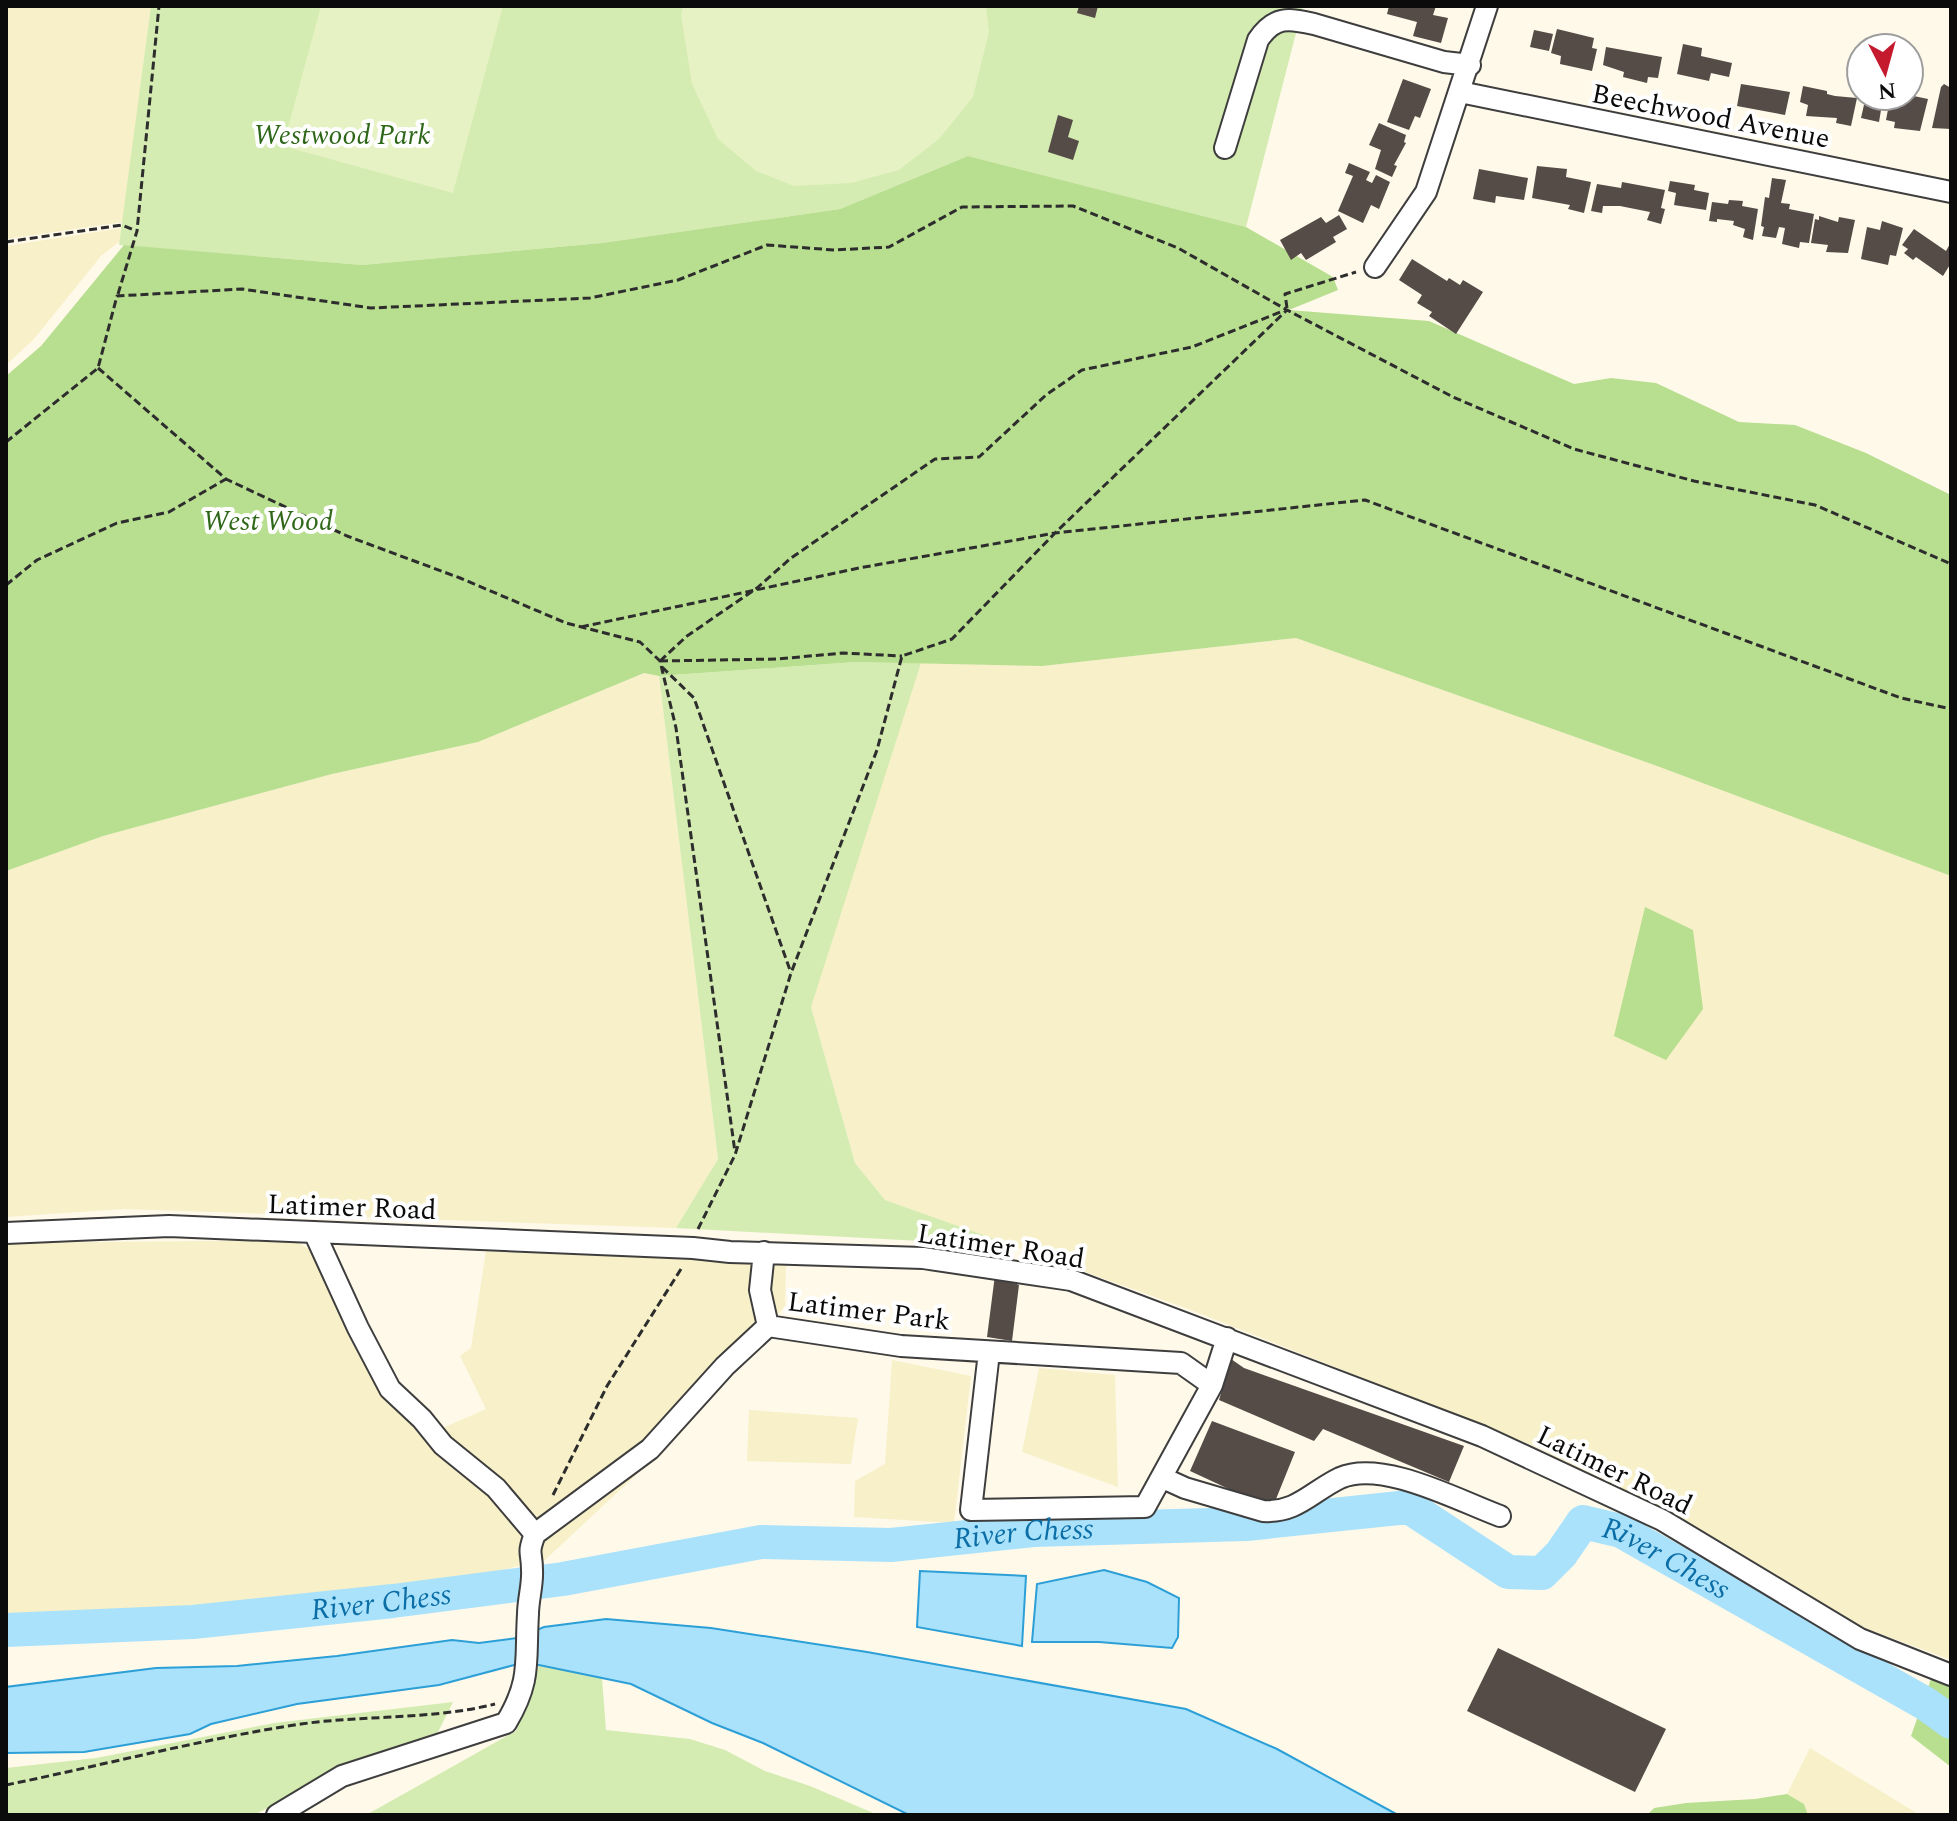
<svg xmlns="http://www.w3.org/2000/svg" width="1957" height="1821" font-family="Spectral,serif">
  <rect width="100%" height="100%" fill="#fff9ea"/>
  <path fill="#f7f0c8" d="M6 6H151L123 222 6 239Z
    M121 228 120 241 101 256 34 339 6 365V246Z
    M1296 638 1657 766 1951 876V1660L1862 1627 1539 1448 1191 1310 885 1200 855 1163 811 1007 849 869 921 663 1042 666Z
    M644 673 659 676 718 1159 676 1228 124 1209 6 1217V871L103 836 332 774 478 742Z
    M294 1240 333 1264 387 1381 438 1430 486 1409 460 1356 471 1348 486 1251 786 1262 785 1306 653 1459 545 1560 411 1591 164 1613 6 1619V1243Z
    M892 1360 971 1376 954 1523 854 1517 855 1481 885 1464Z
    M1039 1368 1115 1375 1118 1487 1022 1452Z
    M749 1410 858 1418 851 1464 747 1461Z
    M1810 1748 1920 1815H1808L1804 1804 1787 1794Z"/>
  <path fill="#d4ecb1" d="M151 6H1303L1246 227 968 156 840 209 602 243 362 265 119 245Z
    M856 662 921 663 811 1007 855 1163 885 1200 1014 1246 676 1228 718 1159 659 676Z
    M539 1665 602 1678 606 1730 690 1739 725 1750 765 1771 810 1786 878 1815H366L516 1731Z
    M453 1702 434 1740 336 1772 254 1815H6V1768L96 1758 274 1723Z"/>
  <path fill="#b8de8f" d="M968 156 1246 227 1333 277 1338 290 1289 310 1429 321 1574 384 1611 378 1656 383 1739 422 1795 425 1866 453 1951 495V876L1657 766 1296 638 1042 666 856 662 659 676 644 673 478 742 332 774 103 836 6 871V376L41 346 124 245 362 265 602 243 840 209Z
    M1645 907 1693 930 1703 1009 1666 1060 1614 1036Z
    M1931 1679 1951 1684V1767L1911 1736Z
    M1787 1794 1804 1804 1808 1815H1647L1654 1808 1686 1803 1755 1799Z"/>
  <path fill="#e6f2c3" d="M321 6H503L453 193 283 146Z
    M683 6H986L989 32 973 97 939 139 899 170 851 183 794 186 756 171 718 139 692 84 681 15Z"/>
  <path fill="#aae2fb" stroke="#2c9fd7" stroke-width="2" d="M1104 1570 1147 1582 1179 1598 1178 1637 1172 1648 1099 1642H1032L1037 1584Z
    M920 1571 1026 1576 1022 1646 917 1627Z
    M606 1619 711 1628 867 1652 1186 1709 1277 1749 1398 1815H909L763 1743 712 1723 631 1684 539 1665 518 1664 439 1685 297 1704 211 1724 190 1734 84 1752 6 1753V1687L156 1668 237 1666 337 1656 452 1640 479 1643 517 1638 544 1627Z"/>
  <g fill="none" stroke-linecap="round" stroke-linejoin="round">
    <path stroke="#aae2fb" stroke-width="34" id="s1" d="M6 1630 193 1622 393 1601 563 1579 761 1542 891 1545 1033 1530 1246 1524 1409 1507 1508 1572 1542 1573 1561 1554 1583 1522 1621 1531 1926 1704 1951 1722"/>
  </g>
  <path fill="#554b47" d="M1079 6H1098L1095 18 1077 13Z
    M1389 6H1436L1433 15 1448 18 1441 43 1413 36 1417 22 1387 14Z
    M1557 29 1594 38 1592 48 1597 49 1592 71 1560 64 1561 56 1551 53Z
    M1534 30 1553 34 1549 51 1530 47Z
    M1683 44 1702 48 1701 56 1732 63 1729 77 1711 73 1709 81 1677 74Z
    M1606 47 1662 57 1658 78 1648 77 1647 83 1623 77 1624 72 1603 65Z
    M1403 79 1431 89 1420 118 1415 116 1409 130 1387 122Z
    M1741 84 1790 92 1785 115 1737 106Z
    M1944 84 1951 88V129L1932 128 1941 87Z
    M1803 86 1827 91V94L1835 96 1857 98 1851 126 1836 123 1837 118 1806 116 1808 105 1800 102Z
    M1909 95 1928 99 1920 131 1894 128 1895 122 1886 120 1890 99 1901 100V96Z
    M1866 96 1883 98 1879 122 1861 118Z
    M1058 115 1073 120 1068 137 1079 141 1073 160 1048 152Z
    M1379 123 1406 135 1404 142 1406 143 1394 165 1397 166 1392 177 1375 169 1381 150 1369 145Z
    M1349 163 1370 172 1366 180 1372 183 1376 175 1390 182 1379 209 1371 205 1363 223 1338 211 1353 176 1345 173Z
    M1537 166 1567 169 1566 177 1591 182 1584 213 1568 209 1570 205 1532 198Z
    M1479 169 1528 178 1524 200 1496 196 1495 203 1473 199Z
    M1772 178 1786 180 1781 203 1790 204 1789 209 1814 214 1809 243 1800 242 1799 248 1782 244 1785 228 1779 227 1776 238 1762 236 1764 227 1761 226 1765 197 1769 198Z
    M1670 181 1695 185 1694 190 1709 193 1706 210 1674 205 1676 193 1668 191Z
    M1622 182 1665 190 1661 208 1665 209 1661 224 1647 220 1650 212 1620 206H1603L1602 213 1591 211 1597 184 1621 188Z
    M1729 200 1743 201 1742 206 1758 209 1753 240 1743 237 1745 229 1733 225 1734 221 1717 219V222L1709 221 1712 202 1728 204Z
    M1339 215 1347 229 1333 237 1336 242 1306 260 1301 253 1291 260 1280 240 1321 217 1326 223Z
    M1819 216 1838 222 1839 217 1855 220 1848 253 1826 252 1828 245 1811 243 1815 219 1819 220Z
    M1882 221 1903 228 1896 256 1890 255 1888 265 1861 259 1867 227 1880 230Z
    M1914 229 1946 251 1951 242V263L1943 276 1916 257 1913 260 1904 253 1908 249 1902 245Z
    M1412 259 1447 281 1449 278 1460 285 1463 280 1483 292 1456 334 1429 316 1432 312 1417 303 1422 295 1399 280Z
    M995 1275 1019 1285 1012 1341 987 1337Z
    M1231 1359 1244 1368 1464 1446 1449 1482 1323 1429 1314 1441 1219 1400Z
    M1212 1421 1295 1452 1272 1509 1190 1471Z
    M1498 1648 1666 1729 1635 1792 1467 1711Z"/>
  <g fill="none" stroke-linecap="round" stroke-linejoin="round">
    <g stroke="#3e3e3e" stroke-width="24">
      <path id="minor" d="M1460 92 1951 192
        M1225 148 1258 40C1274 16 1288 18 1314 24L1444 62 1470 65
        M1375 267 1426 192 1487 6
        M314 1232 358 1328 390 1389 422 1419 443 1445 496 1488 535 1534
        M6 1233 169 1226 693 1248 730 1252 923 1258 1071 1280 1482 1436 1662 1520 1860 1639 1951 1675
        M764 1252 760 1290 768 1326 901 1346 1181 1363 1212 1385 1145 1507 971 1510 989 1352
        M1212 1385 1227 1338
        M1163 1478 1185 1488 1263 1511C1297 1513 1311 1492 1340 1478 1382 1459 1459 1501 1500 1516
        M277 1815 342 1776 506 1723C532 1680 525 1661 528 1614 528 1600 533 1584 532 1570 532 1551 527 1555 535 1534L650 1449 725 1366 768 1326"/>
    </g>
    <path stroke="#2d2d2d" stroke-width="3" stroke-dasharray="8 4" stroke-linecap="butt" d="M6 242 122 225 136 231
      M118 294 137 231 159 6
      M1287 308 1285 294 1356 272
      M98 368 226 479 347 536 460 578 566 623 640 642 660 661 676 728 735 1152
      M6 442 98 368 117 296 242 289 371 308 590 298 678 280 767 245 834 250 889 247 962 207 1073 206 1178 248 1287 310 1453 397 1574 449 1694 481 1815 505 1951 564
      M6 585 37 560 117 523 169 512 226 479
      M581 627 859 568 1055 533 1365 500 1901 698 1951 709
      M660 661 687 636 757 588 791 558 935 459 979 457 1046 395 1082 370 1192 347 1283 311
      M660 661 777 659 843 653 902 656
      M662 667 694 698 791 973
      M698 1229 735 1155 791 973 877 750 902 656 952 639 1055 533 1287 310
      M553 1495 607 1386 681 1269
      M6 1785C104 1765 202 1739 301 1724 365 1715 432 1720 495 1704"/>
    <use href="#minor" stroke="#fff" stroke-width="20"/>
  </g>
  <g text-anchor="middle" stroke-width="8" stroke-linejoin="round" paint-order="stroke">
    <g font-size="28" fill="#0b0b0b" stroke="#fff">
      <text transform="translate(1711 115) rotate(11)" y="10">Beechwood Avenue</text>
      <text transform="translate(352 1206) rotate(2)" y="10">Latimer Road</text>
      <text transform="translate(1001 1245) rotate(9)" y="10">Latimer Road</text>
      <text transform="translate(869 1310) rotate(7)" y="10">Latimer Park</text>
      <text transform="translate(1615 1469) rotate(26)" y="10">Latimer Road</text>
    </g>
    <g font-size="28" font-style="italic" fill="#2e6718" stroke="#fff">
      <text x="342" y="144">Westwood Park</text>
      <text x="268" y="530">West Wood</text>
    </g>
    <g font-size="30" font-style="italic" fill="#0c6ea6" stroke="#fff">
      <text dy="10" stroke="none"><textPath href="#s1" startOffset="1024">River Chess</textPath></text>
      <text dy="10" stroke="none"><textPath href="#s1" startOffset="1720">River Chess</textPath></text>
      <text dy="10" stroke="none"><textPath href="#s1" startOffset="376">River Chess</textPath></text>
    </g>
  </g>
  <rect width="1957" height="1821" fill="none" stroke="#0b0b0b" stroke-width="16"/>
  <g transform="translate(1885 72) rotate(174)"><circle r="38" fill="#ffffff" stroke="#9d9d9d" stroke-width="2"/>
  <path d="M0-6L14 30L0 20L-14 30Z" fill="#c51a2e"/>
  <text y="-12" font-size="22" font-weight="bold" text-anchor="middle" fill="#0b0b0b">N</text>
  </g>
</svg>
